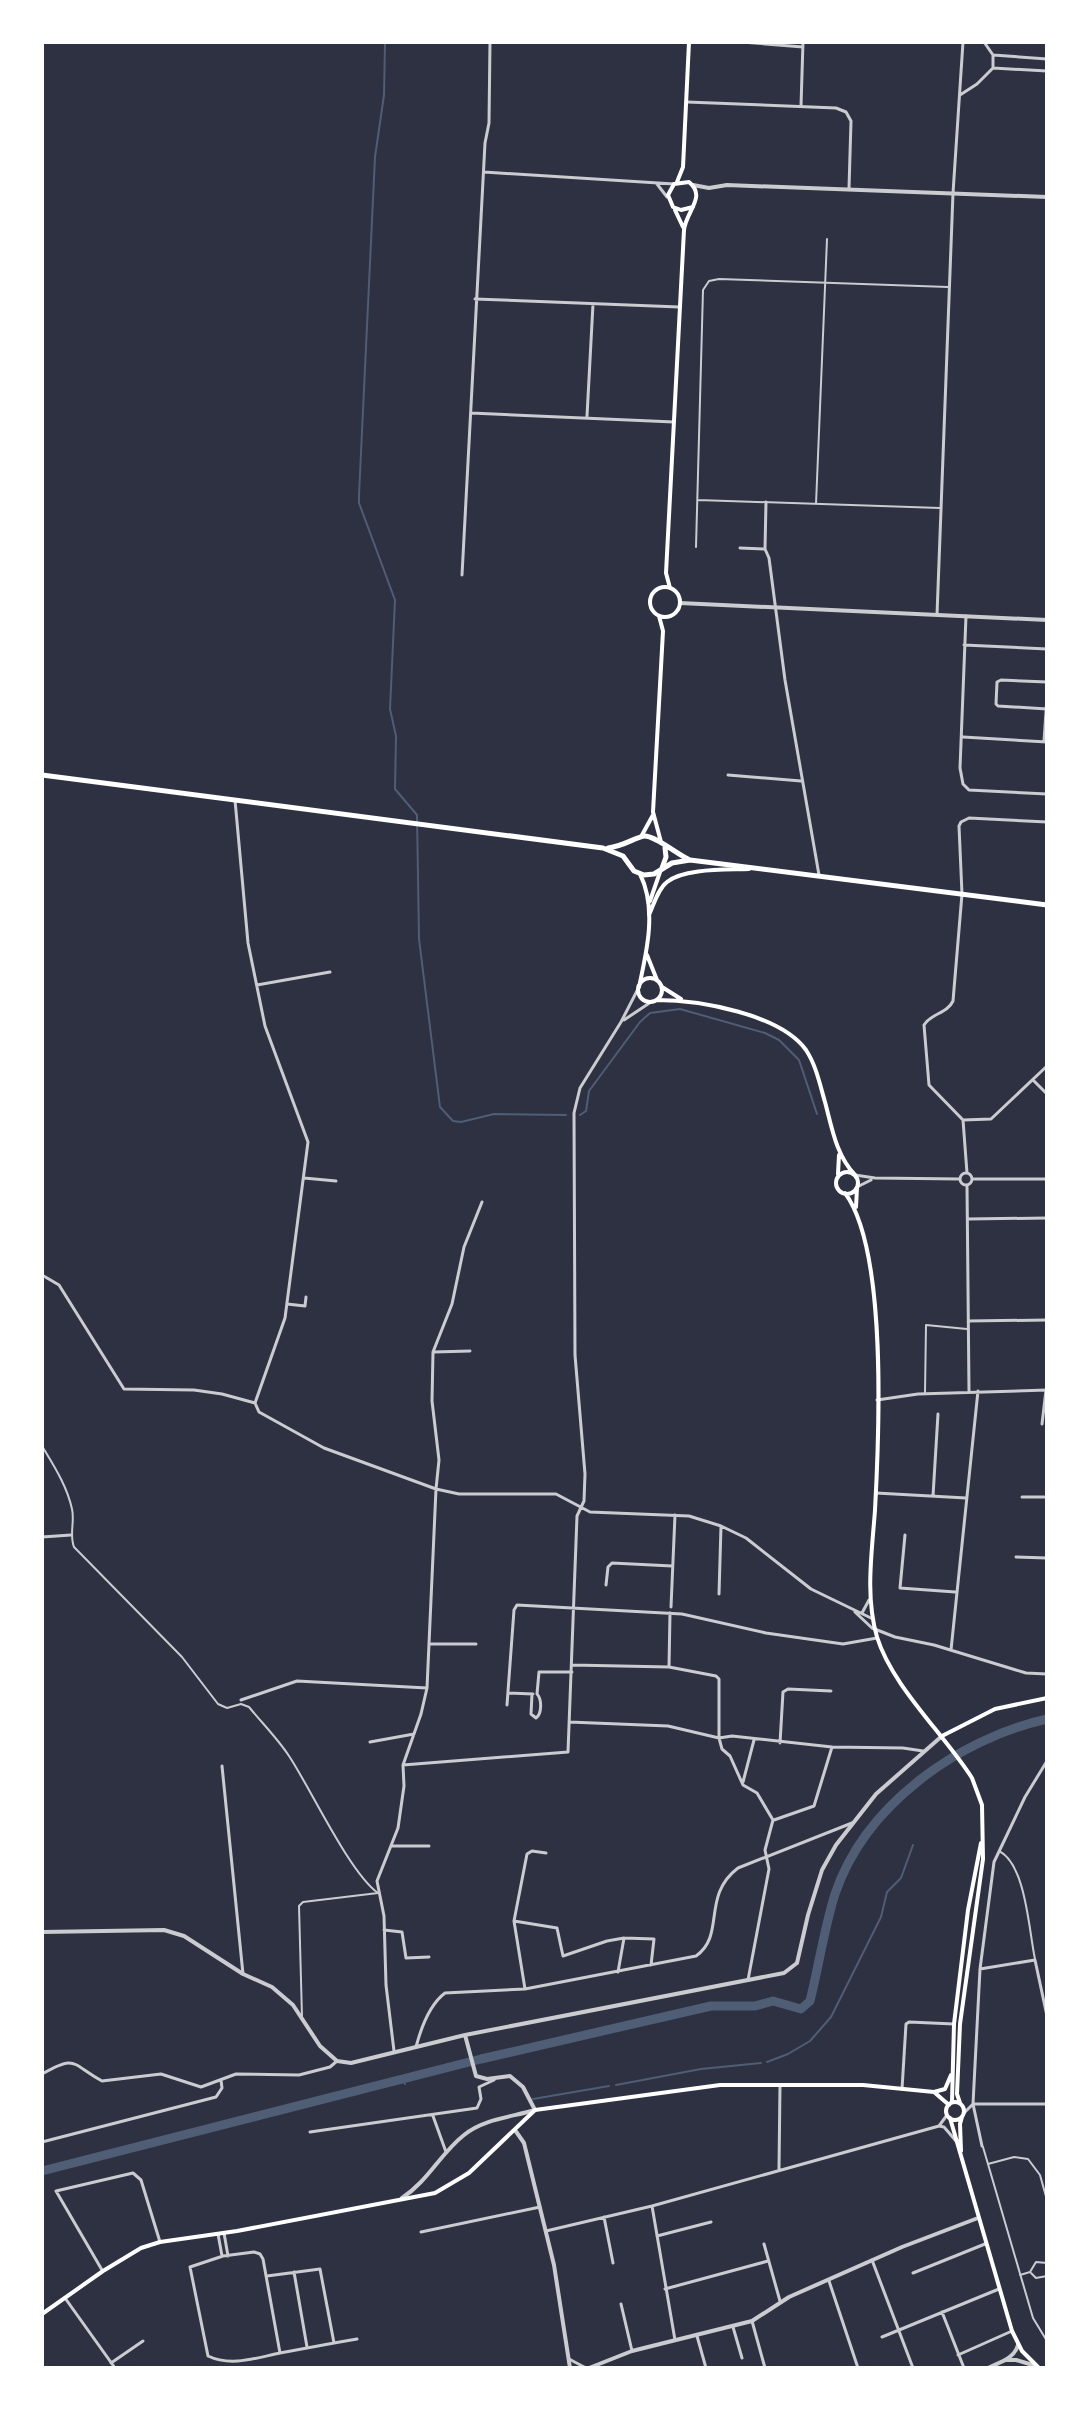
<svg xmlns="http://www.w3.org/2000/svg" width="1089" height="2410" font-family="Poppins,sans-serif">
  <rect width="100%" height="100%" fill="#2d3142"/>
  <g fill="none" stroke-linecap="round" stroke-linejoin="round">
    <path stroke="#4f5d75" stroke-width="2" d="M385 42 384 95 375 157 359 495V503L395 600 390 709 396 736 395 789 417 815 419 939 440 1107 453 1121 461 1122 494 1114 566 1115
      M580 1115 586 1111 589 1091 640 1022 650 1013 680 1009 765 1033 779 1040 799 1060 817 1114
      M767 2062 788 2054 810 2041 831 2017 881 1917 887 1892 901 1878 913 1845
      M401 2079 405 2084
      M616 2085 701 2069 761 2063
      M533 2099 609 2086"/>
    <path stroke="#4f5d75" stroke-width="9" d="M42 2171 481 2059 711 2006H755L773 2001 801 2009 810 2001C819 1965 824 1929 835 1894 865 1805 958 1739 1047 1719"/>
    <path stroke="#caccd0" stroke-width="2" d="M698 500 940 508
      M816 504 827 239
      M696 547 703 290 709 281 719 279 948 287
      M925 1393 926 1325 967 1329"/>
    <path stroke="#caccd0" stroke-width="2" d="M42 1446C54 1466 67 1486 72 1509 75 1522 69 1534 74 1547L182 1657 218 1704 227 1708 241 1704 249 1707C262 1723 278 1739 289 1756 311 1789 349 1872 378 1893L303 1902 299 1906 302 2017
      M999 1851C1026 1864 1029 1932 1035 1959
      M983 2147 1033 2318 1047 2341
      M988 2164 1014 2157 1028 2159 1040 2175 1047 2200
      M1031 2273 1036 2278 1047 2276
      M1020 2275 1030 2272 1036 2262 1047 2263"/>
    <path stroke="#caccd0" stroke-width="3" d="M742 42 803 47
      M993 55 1047 59
      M993 68 1047 71
      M960 95 977 84 993 68V55L984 42
      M687 102 836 108 846 112 851 121 849 188
      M801 106 803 42
      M484 172 674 184
      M657 184 667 197
      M475 299 679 307
      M471 413 674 422
      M587 416 593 304
      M766 502 765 549 769 558 785 680 819 875
      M740 548 765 549
      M462 575 485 143 489 123 490 42
      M937 615 953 193 963 42
      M966 616 960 768 963 784 969 790 1047 794
      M964 645 1047 649
      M1047 682 1001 680 997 682 996 704 998 706 1047 709
      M963 737 1047 742
      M1044 741 1047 697
      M728 775 801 781
      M235 800 248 943 265 1026 308 1142 285 1318 255 1403 259 1412 324 1448 436 1489 427 1688 421 1714 403 1765 404 1786 398 1828 377 1881 384 1916 386 1985 394 2051
      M257 985 330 972
      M624 1020 651 1002
      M1033 1080 1047 1094
      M963 1120 991 1119 1047 1066
      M960 1179a6 6 0 1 1 12 0a6 6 0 1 1-12 0Z
      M967 1173 963 1120 929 1085 924 1025C931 1013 947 1014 953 1001L962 894 959 826 961 822 969 818 1047 822
      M855 1175 875 1178 960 1179
      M304 1178 336 1181
      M973 1179H1047
      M967 1185 969 1391
      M857 1187 871 1180
      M482 1202 464 1247 452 1304 433 1352 432 1401 439 1460 436 1489 459 1494H556L590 1512 689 1516 721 1526 746 1538 811 1589 873 1619
      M968 1219 1047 1218
      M42 1275 59 1285 124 1389 194 1390 222 1394 255 1403
      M287 1304 305 1306 306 1297
      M968 1321 1047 1320
      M434 1352 470 1351
      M877 1400 918 1394 1047 1390
      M1042 1424 1046 1390
      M876 1493 966 1498
      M933 1496 938 1414
      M1022 1497H1047
      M905 1535 900 1588 955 1592
      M42 1537 71 1535
      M1016 1557 1047 1558
      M606 1585 608 1567 612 1563 672 1566
      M719 1594 721 1526
      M671 1607 675 1515
      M855 1612 872 1628 895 1637 934 1645 1026 1673 1047 1674
      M862 1613 869 1600
      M431 1644H476
      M951 1650 978 1391
      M572 1665 669 1667 670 1613
      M669 1667 716 1676 719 1679V1738L722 1749 730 1756 743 1785 757 1793 773 1820 765 1850 769 1869 748 1980
      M509 1693 533 1694
      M532 1694 531 1714 536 1718C542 1714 542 1699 537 1694L539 1672H572
      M241 1700 297 1681 427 1688
      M507 1705 514 1610 517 1605 682 1614 766 1633 843 1644 877 1638
      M569 1722 668 1726 719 1738 732 1736 832 1747 903 1748 923 1751
      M370 1742 414 1734
      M780 1743 783 1692 788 1689 831 1691
      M403 1765 568 1752 577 1516 584 1501 585 1474 575 1355 574 1113 580 1088 621 1022 639 987
      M222 1766 243 1974
      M743 1782 754 1740
      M774 1820 814 1806 832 1747
      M392 1846H429
      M514 1921 527 1854 532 1851 546 1853
      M384 1930 402 1932 406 1958 429 1957
      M980 1969 1035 1960 1047 2016
      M618 1972 624 1938
      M525 1989 514 1921 557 1928 563 1956 607 1941 624 1938 654 1939 651 1965
      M416 2047C421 2028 429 2005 445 1993L525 1989 696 1956C726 1935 701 1896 738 1868L852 1823
      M42 2074C77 2054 71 2064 102 2081L161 2074 201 2087 236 2074 299 2075 330 2067 337 2061
      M902 2089 906 2024 909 2022 954 2024
      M964 2113 973 2104H1047
      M433 2116 446 2152
      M939 2126 944 2127 956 2141
      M310 2132 477 2108 481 2099 479 2087 494 2080
      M42 2142 216 2097 222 2088 221 2080
      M982 2146 973 2104 980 1969 994 1862 1025 1797 1047 1761
      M779 2169 780 2085
      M652 2206 675 2340
      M604 2217 613 2263
      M546 2231 652 2206 939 2126 947 2115
      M421 2232 540 2207
      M224 2233 228 2256
      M218 2234 222 2256
      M657 2236 711 2222
      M764 2244 780 2301
      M254 2252 260 2254 263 2259 280 2353C256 2358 231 2367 208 2356L190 2267 223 2256Z
      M872 2260 913 2368
      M102 2270 56 2191 133 2173 141 2180 160 2242
      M294 2272 307 2347
      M913 2273 985 2244
      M267 2276 320 2269 334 2343 280 2353
      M829 2281 858 2368
      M665 2289 768 2261
      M65 2298 115 2368
      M621 2304 632 2351
      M942 2312 964 2368
      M752 2321 765 2368
      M733 2327 742 2358
      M697 2336 706 2368
      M882 2337 999 2289
      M334 2343 357 2339
      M958 2355 1012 2331
      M569 2359 586 2368
      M111 2363 143 2341"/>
    <path stroke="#caccd0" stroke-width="4" d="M693 185 709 188 727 185 1047 197
      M680 603 1047 620
      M42 1932 164 1930 184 1936 243 1974 272 1987 293 2005 320 2046 337 2061 351 2063 465 2035 784 1973 797 1963 808 1915 822 1870 836 1845 876 1794 942 1736
      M515 2130 524 2143 554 2265 570 2368
      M402 2198C428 2181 440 2154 464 2135 483 2119 512 2117 535 2110L523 2087 510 2076 487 2079 476 2076 465 2035
      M1006 2360H1016L1036 2366
      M589 2368 632 2351 752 2321 789 2297 902 2247 978 2218
      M988 2368C1000 2362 1014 2359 1018 2345"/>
    <path stroke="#fff" stroke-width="4" d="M677 182 683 167 689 42
      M675 210 683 227
      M650 602a15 15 0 1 1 30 0a15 15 0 1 1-30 0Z
      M670 588 666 573 684 230C686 211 707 197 689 182L674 184 668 195 673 207 681 210 693 207
      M659 616 663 631 653 812 661 842
      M642 835 653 815
      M650 901 660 872
      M649 915C654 904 658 889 667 882 684 868 727 870 749 869
      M647 955 657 980
      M638 990a12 12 0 1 1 24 0a12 12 0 1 1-24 0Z
      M639 987C647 951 657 908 640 874
      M662 987 681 999
      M657 1000C699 1000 780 1014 806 1050 816 1065 820 1085 825 1102 832 1128 836 1155 855 1175
      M836 1183a11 11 0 1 1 22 0a11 11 0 1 1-22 0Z
      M838 1174 839 1155
      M845 1193C888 1251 879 1437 875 1510 872 1552 865 1596 877 1637 892 1686 944 1734 972 1778L982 1805 983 1859 960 2024 957 2094 960 2103
      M856 1207 857 1188
      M942 1736 995 1709 1047 1698
      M934 2092 949 2105
      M946 2111a9 9 0 1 1 18 0a9 9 0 1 1-18 0Z
      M952 2102 954 2024 968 1910 981 1843
      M950 2118 1012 2331 1022 2351 1039 2368
      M961 2151 960 2124 962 2117
      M42 2314 103 2271 141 2248 160 2242 237 2231 435 2193 469 2173 535 2110 720 2085H863L934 2092 945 2089 951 2075"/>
    <path stroke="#fff" stroke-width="5" d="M42 775 603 848 623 856 634 871 644 875 654 874 672 863 690 860 1047 905
      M608 848C624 846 634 838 644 836 654 835 677 854 688 859
      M662 868 666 857 665 848"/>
  </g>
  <rect width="1089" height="2410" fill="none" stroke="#ffffff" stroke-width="88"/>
</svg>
